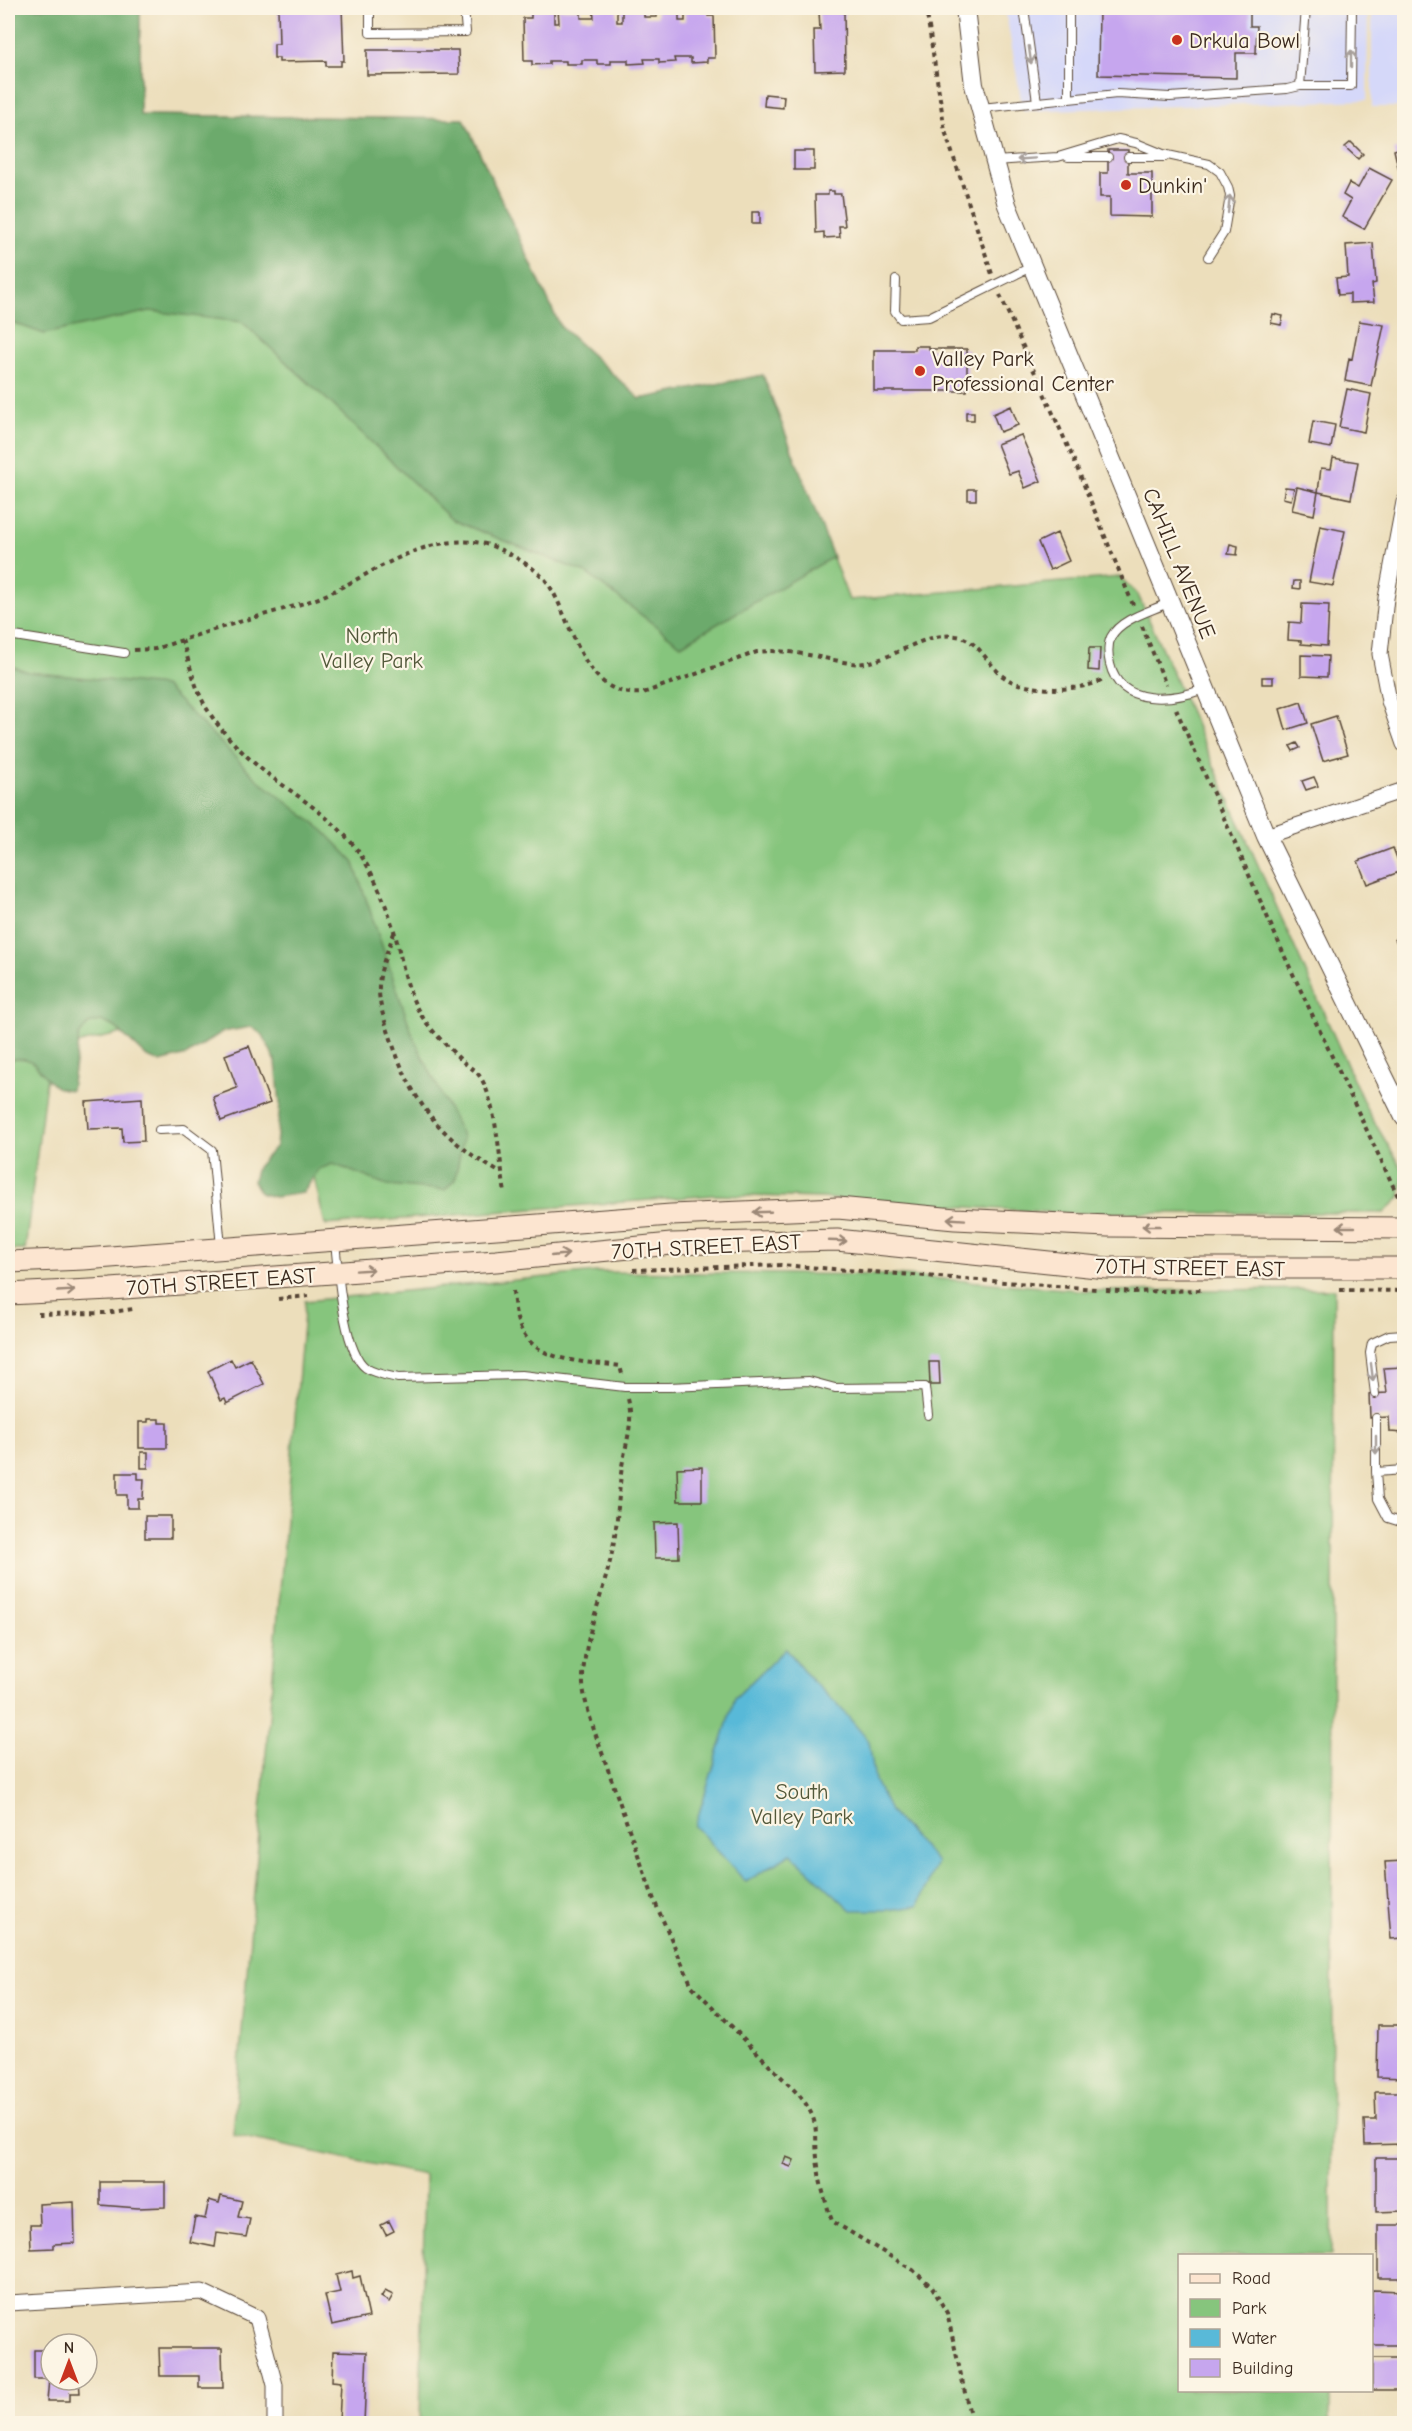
<svg xmlns="http://www.w3.org/2000/svg" width="1412" height="2431" font-family="'Comic Neue',sans-serif">
  <rect width="100%" height="100%" fill="#fcf5e5"/>
  <filter id="ink" filterUnits="userSpaceOnUse"><feTurbulence type="fractalNoise" baseFrequency=".0167" numOctaves="2"/><feDisplacementMap in="SourceGraphic" scale="12" xChannelSelector="R" yChannelSelector="G"/><feConvolveMatrix kernelMatrix="1 2 1 2 8 2 1 2 1" color-interpolation-filters="sRGB"/></filter>
  <filter id="wash" filterUnits="userSpaceOnUse"><feTurbulence type="fractalNoise" baseFrequency=".008" numOctaves="4" result="noise"/><feDisplacementMap in="SourceGraphic" scale="24" xChannelSelector="R" yChannelSelector="G"/><feGaussianBlur stdDeviation="1.35" result="paint"/><feColorMatrix in="noise" values="0 0 0 0 0 0 0 0 0 0 0 0 0 0 0 0 0 1.4 0 .05"/><feComposite in="paint" operator="in"/></filter>
  <g filter="url(#wash)">
    <rect width="100%" height="100%" fill="#ecdebb"/>
    <path fill="#d5d8f9" d="M1005 8H1368L1367 100 1023 111Z
      M1372 8H1404V107H1372Z"/>
    <path fill="#86c57d" stroke="#60784e" stroke-width="1.5" d="M8 8H140V115L464 119 560 326 640 399 763 375 849 600 1120 577 1138 595 1367 1110 1404 1172 1400 1198 1384 1213H1062L820 1198 715 1195 325 1225 273 998 50 1050 25 1250H8Z
      M596 1272 894 1275 1089 1291 1334 1289 1331 2255 1180 2256V2390L1330 2391V2423H420L425 2175 233 2135 305 1301Z"/>
    <path fill="#6caa6c" stroke="#546a45" stroke-width="1.5" d="M8 8H140V115L464 119 560 326 640 399 763 375 833 557 681 645 586 573 452 520 334 406 242 322 150 311 44 334 8 321Z
      M8 665 29 672 164 686 257 779 324 831 353 861 414 1039 463 1138 455 1180 445 1190 387 1185 333 1164 319 1169 303 1193 275 1197 260 1193 253 1181 257 1167 276 1146 280 1104 276 1062 263 1035 251 1027 222 1032 187 1055 160 1062 147 1057 115 1027 101 1021 88 1024 79 1036 71 1090C67 1089 59 1089 56 1087 39 1077 37 1050 8 1061Z"/>
    <path fill="#59b9d8" stroke="#4a727b" stroke-width="1.5" d="M786 1648 812 1681 838 1705 869 1741 875 1781 891 1813 937 1862 918 1906 888 1910H851L791 1854 746 1882 695 1826 735 1698Z"/>
    <g id="blocks">
      <path fill="#c6a6ee" d="M278 8H342L344 61H341V66H326V61L279 62V58H274V44H279Z
        M617 8V22H622V8H644V17H657V8H679V21H685V8H708V16H714L715 58H707V62L691 63V58H674L675 62 659 63V59H644L645 63 628 64V60H611V64H597V60H582V64H566V61H549V64L532 65V61H524L523 18H531V9H554V23H559L558 9H581V18H594L593 9Z
        M1099 8 1250 9V26H1257L1256 53H1236V78L1098 75Z
        M819 11H844L845 70 815 71 814 30H820Z
        M367 50H458L459 74 367 75Z
        M765 94 784 96 783 108 764 106Z
        M1351 142 1363 154 1358 159 1345 147Z
        M1404 147V170L1399 171 1394 150Z
        M1108 150H1128V173H1152V217L1110 216V197H1100V173H1108Z
        M794 151H814V170H794Z
        M1369 168 1392 180 1364 229 1342 217 1351 200 1343 195 1349 183 1358 188Z
        M828 191H834V194H841L845 226H839L840 237 824 238V232L816 233 815 195H828Z
        M752 212H760V224H752Z
        M1373 243 1376 283 1372 284 1374 302 1350 303V294L1338 295 1336 278 1348 277 1346 245Z
        M1273 314 1283 316 1281 325 1271 323Z
        M1359 321 1384 325 1371 386 1345 381 1349 358 1352 359Z
        M915 346H929V349H967V391H874V350H915Z
        M1347 389 1371 394 1364 432 1339 427Z
        M1011 406 1018 425 1000 432 993 414Z
        M966 412H974V420H966Z
        M1313 421 1335 425 1331 448 1309 444Z
        M1021 435 1041 481 1025 488 1018 471 1009 474 997 444Z
        M1333 458 1358 462 1351 499 1318 492 1314 515 1292 510 1297 487 1318 492 1321 468 1331 469Z
        M1285 487 1294 488 1291 500 1283 498Z
        M968 489H976V500H968Z
        M1320 526 1345 531 1333 586 1309 582Z
        M1057 533 1069 561 1050 570 1038 542Z
        M1230 544 1238 546 1237 555 1228 554Z
        M1294 581H1300V589L1293 588Z
        M1302 604 1329 605 1327 646 1301 644V641L1288 640 1289 622 1301 623Z
        M1089 648H1100L1099 671 1088 670Z
        M1301 655 1328 656 1327 677 1301 676Z
        M1262 677H1273V684H1262Z
        M1301 702 1308 723 1286 730 1280 709Z
        M1336 716 1348 754 1323 761 1311 724Z
        M1297 743 1300 748 1293 751 1290 746Z
        M1314 777 1318 786 1306 790 1302 781Z
        M1393 848 1402 871 1367 884 1358 861Z
        M1404 935V957L1395 939Z
        M249 1046 270 1103 221 1121 213 1097 237 1088 225 1055Z
        M142 1098 144 1141 123 1142 122 1128 88 1129 86 1102Z
        M231 1359 235 1367 251 1359 264 1384 227 1403 225 1398 221 1400 208 1371Z
        M929 1362H939L940 1385H930Z
        M1404 1367V1433L1390 1432 1389 1417 1370 1418 1369 1394 1387 1393 1384 1368Z
        M148 1419H159V1423H167V1448H139V1422H148Z
        M141 1452H148V1468H141Z
        M702 1467V1501H678L677 1468Z
        M117 1473H138V1479H144L143 1499H138V1508H127V1495H117Z
        M145 1516H171V1538H145Z
        M678 1522 679 1558H655L654 1523Z
        M1404 1861V1938L1391 1939 1385 1862Z
        M1378 2025H1404V2078L1377 2077Z
        M1375 2092H1404V2144L1365 2145 1364 2120H1376Z
        M786 2157 794 2160 791 2167 783 2164Z
        M1376 2158H1404V2211L1376 2212Z
        M100 2182H165V2207L138 2208 100 2205Z
        M221 2196 242 2201 238 2217 250 2219 246 2237 217 2233 215 2247 190 2242 195 2217 205 2219 209 2200 219 2203Z
        M74 2202 75 2243 54 2244V2248L31 2249 30 2225H40L39 2204Z
        M389 2221 394 2231 386 2235 381 2225Z
        M1378 2225H1404V2278H1378Z
        M352 2271 353 2278 360 2276 369 2317 332 2325 325 2295 340 2292 336 2275Z
        M1372 2290 1404 2291V2345H1372Z
        M385 2291 393 2295 389 2302 381 2297Z
        M159 2348H222L223 2388H199V2376H160Z
        M34 2350H51V2380H79L80 2393H70V2401H47L49 2379H34Z
        M333 2351 367 2352 364 2423 339 2422 341 2382 332 2381Z
        M1372 2358H1404V2390H1372Z"/>
    </g>
  </g>
  <g filter="url(#ink)">
    <use href="#blocks" fill-opacity="0" stroke="#564536" stroke-width="1.5"/>
    <g fill="none" stroke-linecap="round" stroke-linejoin="round">
      <g stroke="#564536" stroke-width="10">
        <path id="service" d="M370 8V33L466 32 464 8
          M1024 8 1037 102
          M1300 86 1306 8
          M1069 99V8
          M981 108 1117 94 1170 97 1287 89 1300 86H1351L1352 8
          M1068 157H1108
          M1128 157H1165
          M995 161 1058 157 1118 139 1136 143 1163 154 1209 164 1220 172 1228 187 1230 196 1224 232 1208 257
          M896 280 895 311 901 319 929 317 1031 267
          M1170 602C1152 611 1121 618 1111 637 1107 646 1108 655 1110 664 1120 708 1174 700 1204 689
          M8 635 124 653
          M159 1130 184 1129 212 1150 221 1247
          M335 1242C338 1269 343 1352 366 1368 375 1374 389 1376 398 1378L522 1375 625 1387H669L809 1381 835 1388 925 1387 928 1415
          M1375 1394 1370 1353 1372 1343 1389 1335 1404 1334
          M1376 1418V1472
          M1404 1470 1376 1472 1378 1499 1388 1518 1404 1523"/>
      </g>
      <g stroke="#564536" stroke-width="17">
        <path id="minor" d="M1404 502 1386 598 1380 654 1389 701 1404 744
          M1266 836 1404 790
          M8 2303 202 2292 257 2318 275 2385V2424"/>
      </g>
      <g stroke="#564536" stroke-width="20">
        <path id="tertiary" d="M965 8 974 85 1007 205 1266 836 1404 1117"/>
      </g>
      <g stroke="#564536" stroke-width="23">
        <path id="secondary" d="M8 1262 84 1259 671 1215 838 1208 955 1219 1108 1226 1404 1228
          M8 1294 111 1289 496 1261 671 1244 837 1240 1107 1268H1404"/>
      </g>
      <path stroke="#564536" stroke-width="4" stroke-dasharray="4.5 4.5" stroke-linecap="butt" d="M926 8 945 131 992 274
        M1000 295 1073 458 1133 605
        M1142 626 1166 685
        M182 640C190 664 195 691 209 712 221 732 247 758 265 772 295 795 331 816 355 847 374 872 386 904 395 934 401 957 405 982 415 1004 424 1024 445 1044 461 1060 466 1065 474 1069 478 1074 496 1095 500 1165 505 1193
        M134 650 155 649C185 639 215 629 246 620 269 613 293 607 316 599 369 578 419 533 481 543 499 546 536 567 547 582 574 621 581 699 643 693L757 652C781 649 805 654 829 659 840 661 854 665 865 663 896 658 924 632 956 636 977 638 988 665 1004 677 1026 693 1082 692 1105 679
        M1176 709 1285 957 1404 1209
        M394 933C388 950 380 967 379 985 378 1003 385 1022 391 1039 412 1103 442 1140 501 1173
        M633 1270 781 1265 1096 1289
        M1106 1290 1133 1292 1201 1290
        M1340 1290 1404 1291
        M513 1291C514 1303 515 1316 520 1327 536 1364 587 1361 620 1366L622 1374
        M278 1299 309 1296
        M38 1314 105 1313 133 1309
        M628 1399C634 1422 626 1443 622 1466 618 1496 618 1527 611 1557 602 1597 585 1635 583 1677 582 1694 589 1714 594 1730L654 1900 692 1986 800 2096C823 2125 813 2134 818 2166 820 2185 826 2203 832 2221L913 2270 932 2287 947 2313 972 2424"/>
      <use href="#service" stroke="#fff" stroke-width="8"/>
      <use href="#minor" stroke="#fff" stroke-width="15"/>
      <use href="#tertiary" stroke="#fff" stroke-width="18"/>
      <use href="#secondary" stroke="#fce5d0" stroke-width="21"/>
    </g>
    <defs><path id="oneway-shaft" d="M-6 0H5M1.5-3L5.5 0L1.5 3" fill="none" stroke-width="1.6" stroke-linecap="round" stroke-linejoin="round" transform="scale(1.5)"/></defs>
    <g stroke="#a79f9a">
      <use href="#oneway-shaft" transform="translate(1030 55) rotate(82)"/>
      <use href="#oneway-shaft" transform="translate(1351 59) rotate(-90)"/>
      <use href="#oneway-shaft" transform="translate(1026 159) rotate(176)"/>
      <use href="#oneway-shaft" transform="translate(1229 204) rotate(-84)"/>
      <use href="#oneway-shaft" transform="translate(1372 1372) rotate(83)"/>
      <use href="#oneway-shaft" transform="translate(1376 1445) rotate(90)"/>
    </g>
    <g stroke="#9c8877">
      <use href="#oneway-shaft" transform="translate(762 1212) rotate(178)"/>
      <use href="#oneway-shaft" transform="translate(956 1219) rotate(-176)"/>
      <use href="#oneway-shaft" transform="translate(1151 1226) rotate(-180)"/>
      <use href="#oneway-shaft" transform="translate(1346 1227) rotate(-180)"/>
      <use href="#oneway-shaft" transform="translate(838 1241) rotate(2)"/>
      <use href="#oneway-shaft" transform="translate(560 1255) rotate(-6)"/>
      <use href="#oneway-shaft" transform="translate(365 1270) rotate(-4)"/>
      <use href="#oneway-shaft" transform="translate(66 1291) rotate(-3)"/>
    </g>
  </g>
  <g fill="#c8321e" stroke="#fcf5e5" stroke-width="2">
    <circle cx="1177" cy="40" r="6"/>
    <circle cx="1126" cy="185" r="6"/>
    <circle cx="920" cy="371" r="6"/>
  </g>
  <g text-anchor="middle" stroke-width="4.5" stroke-linejoin="round" paint-order="stroke">
    <g font-size="22" fill="#3b2a1e" stroke="#fcf5e5" text-anchor="start">
      <text x="1189" y="48">Drkula Bowl</text>
      <text x="1138" y="193">Dunkin'</text>
      <text x="932" y="366">Valley Park<tspan x="932" dy="25">Professional Center</tspan></text>
    </g>
    <g font-size="22" fill="#3b2a1e" stroke="#fcf5e5">
      <text transform="translate(1180 563) rotate(68)" y="8">CAHILL AVENUE</text>
      <text transform="translate(706 1246) rotate(-3)" y="8">70TH STREET EAST</text>
      <text transform="translate(1190 1267) rotate(1)" y="8">70TH STREET EAST</text>
      <text transform="translate(221 1281) rotate(-4)" y="8">70TH STREET EAST</text>
    </g>
    <g font-size="22" fill="#52583a" stroke="#fcf5e5">
      <text x="372" y="643">North<tspan x="372" dy="25">Valley Park</tspan></text>
      <text x="802" y="1799">South<tspan x="802" dy="25">Valley Park</tspan></text>
    </g>
  </g>
  <rect width="1412" height="2431" fill="none" stroke="#fcf5e5" stroke-width="30"/>
  <rect x="1178" y="2254" width="195" height="138" fill="#fcf5e5" stroke="#afa495" stroke-width="1.5"/>
  <rect x="1190" y="2274" width="30" height="9" fill="#fce5d0" stroke="#afa495" stroke-width="1.5"/>
  <text x="1232" y="2284" font-size="18" fill="#3b2a1e">Road</text>
  <rect x="1190" y="2299" width="30" height="18" fill="#86c57d" stroke="#afa495" stroke-width="1.5"/>
  <text x="1232" y="2314" font-size="18" fill="#3b2a1e">Park</text>
  <rect x="1190" y="2329" width="30" height="18" fill="#59b9d8" stroke="#afa495" stroke-width="1.5"/>
  <text x="1232" y="2344" font-size="18" fill="#3b2a1e">Water</text>
  <rect x="1190" y="2359" width="30" height="18" fill="#c6a6ee" stroke="#afa495" stroke-width="1.5"/>
  <text x="1232" y="2374" font-size="18" fill="#3b2a1e">Building</text>
  <g transform="translate(69 2362)"><circle r="28" fill="#fcf5e5" stroke="#afa495" stroke-width="1.5"/>
  <path d="M0-4.5L10 22L0 15L-10 22Z" fill="#c8321e"/>
  <text y="-9" font-size="16" font-weight="bold" text-anchor="middle" fill="#3b2a1e">N</text>
  </g>
</svg>
